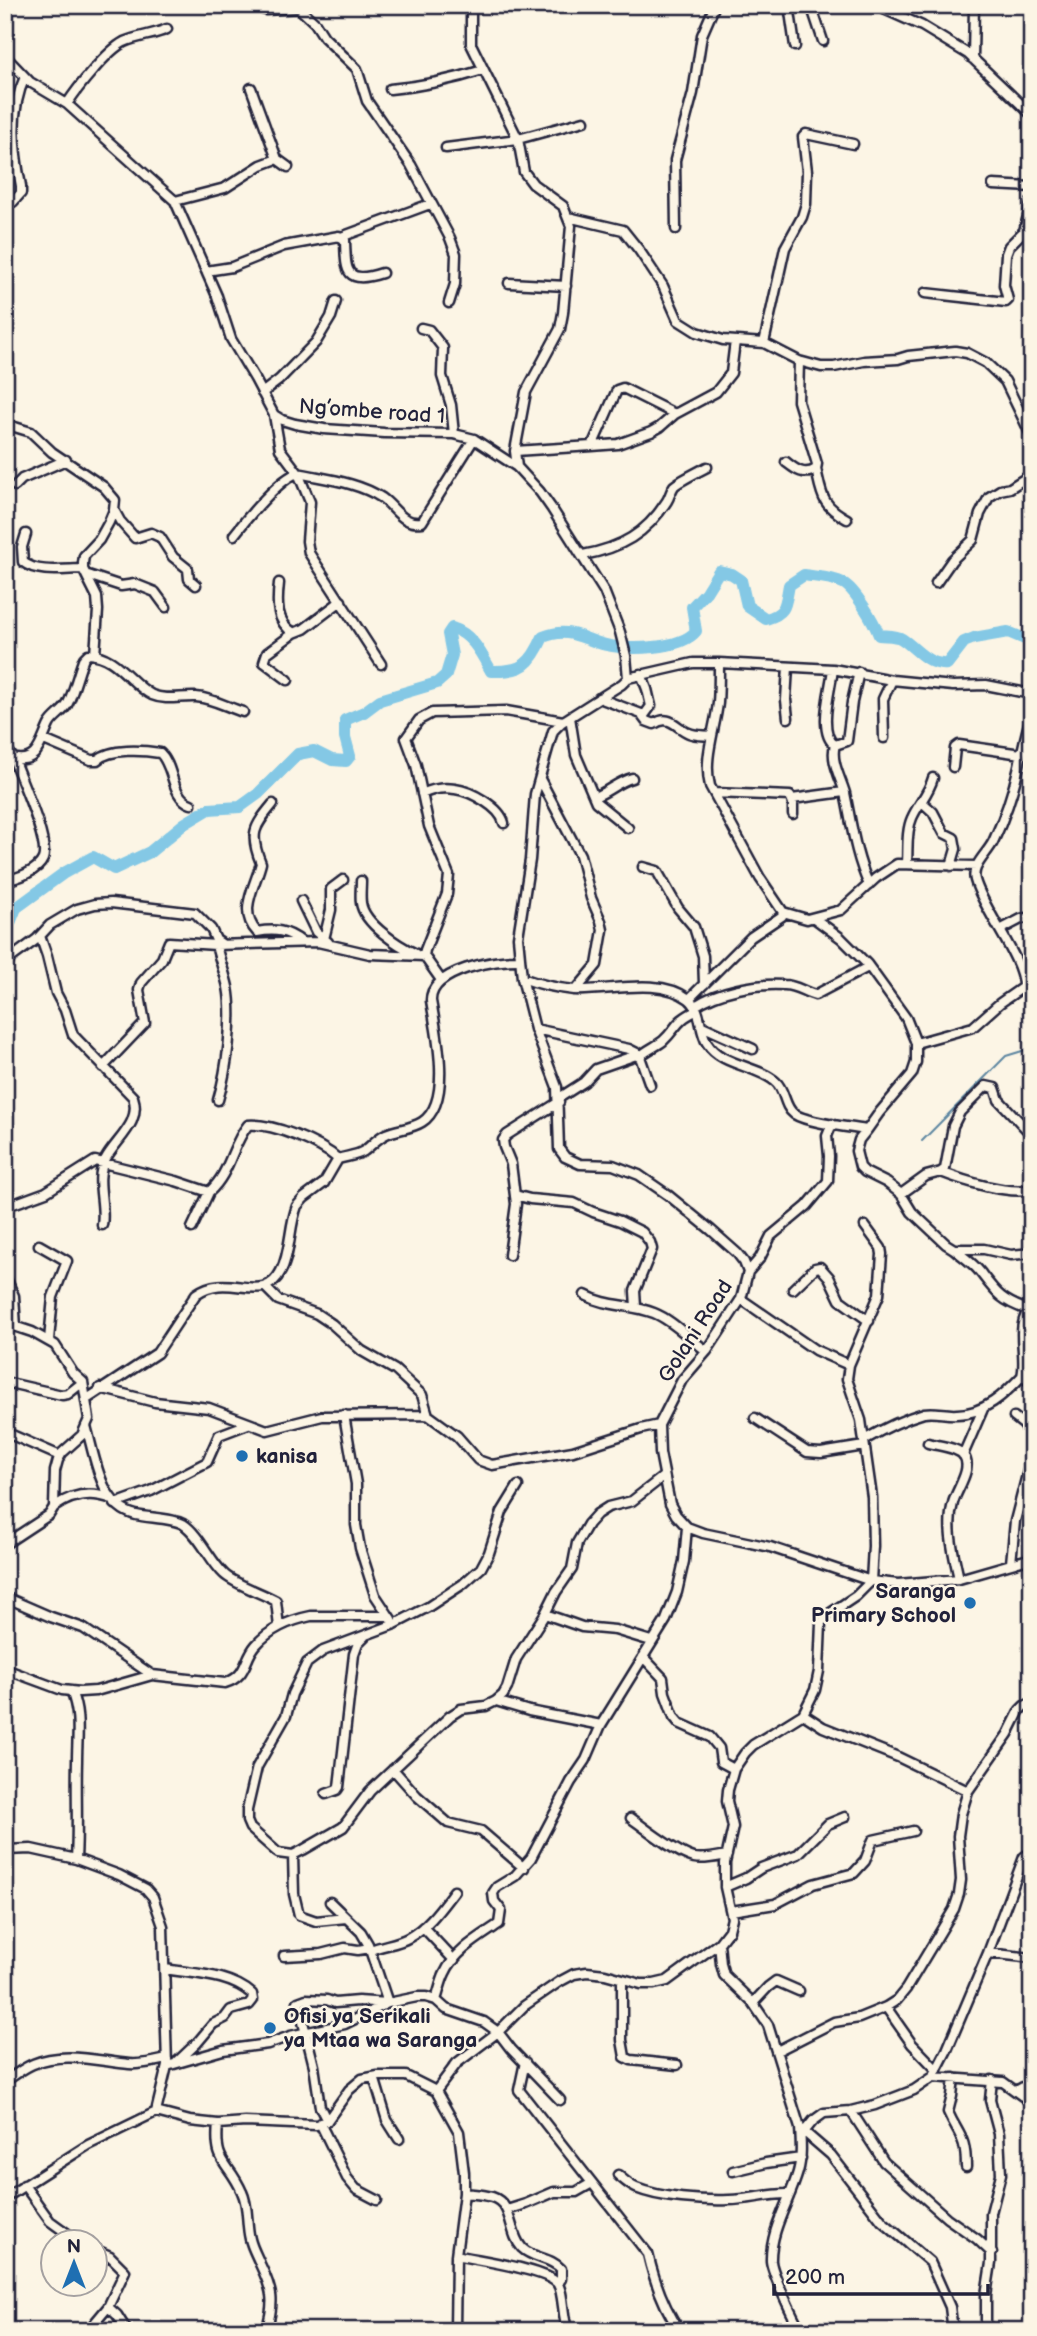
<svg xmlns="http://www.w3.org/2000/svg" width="1037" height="2336" font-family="'Balsamiq Sans',sans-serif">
  <rect width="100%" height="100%" fill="#fcf5e5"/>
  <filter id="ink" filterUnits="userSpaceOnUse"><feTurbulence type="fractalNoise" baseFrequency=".0143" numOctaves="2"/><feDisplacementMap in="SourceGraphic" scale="14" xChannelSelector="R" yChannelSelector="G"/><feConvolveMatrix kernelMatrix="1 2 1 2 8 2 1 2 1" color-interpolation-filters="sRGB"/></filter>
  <g filter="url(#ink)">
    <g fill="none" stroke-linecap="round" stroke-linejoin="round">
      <path stroke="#5d86a1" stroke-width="2" d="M922 1141 1006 1056 1032 1048"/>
      <path stroke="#84c8e5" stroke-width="12" d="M5 928H8L16 908 64 873 93 857 114 869 150 852 184 824 209 809 240 807 258 794 298 754 314 751 332 760 346 761 350 756 345 737V720L364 712 380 700 437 683 446 675 452 655 448 634 452 628C472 634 481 653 491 671 523 672 531 664 543 637 570 626 581 639 606 645 628 650 681 650 696 631L692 607 706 592 719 571 732 574 741 580 747 606 766 619C787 613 785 605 789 585L804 575C816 577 832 577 843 583 855 589 874 622 879 635 886 636 896 635 902 639 916 648 928 666 947 664L964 642 974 638 1008 632 1032 642"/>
      <g stroke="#22223b" stroke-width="13">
        <path id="street" d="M251 5 266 10 299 8
          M299 5 302 11 315 23 324 37 357 69 367 101 411 165 450 238 456 254 455 284 449 303
          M471 5V44L518 139 524 172 533 184 563 206 571 226 563 313 560 329 526 392 515 451 517 467
          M789 5 795 46
          M811 5 823 41
          M875 5 922 26 968 54 1032 115
          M5 13 11 5
          M5 56 30 82 67 104 175 201 217 296 231 339 255 379 274 415 282 420 295 424 324 429 384 433 454 434 474 439 517 467 540 492 552 509 604 591 620 632 626 656 628 678 622 684 562 722 553 731 535 794 530 860 518 937 522 978 535 1029 557 1087 559 1149 565 1157 580 1164 613 1165 639 1175 668 1195 711 1230 737 1253 744 1262 748 1272 741 1299 707 1351 682 1380 659 1425 660 1453 670 1504 676 1515 687 1527 703 1533 770 1547 871 1581 898 1584 959 1579 1032 1558
          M973 59 974 5
          M251 88 277 159
          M390 89C422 86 452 80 483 70
          M67 104C78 87 107 51 124 42 137 36 154 35 167 29
          M446 148 518 139 584 121
          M993 185 1032 187
          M175 201 225 188 261 165 277 159 288 167
          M13 202 21 193V186C14 151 9 111 25 77
          M568 217 623 230 639 250 663 286 678 320 697 332 723 340 764 343 799 361 821 367H834L864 361 898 359 908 356 955 351 967 353 986 363 1005 381 1032 437
          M676 229 675 160 693 93 702 35 715 5
          M341 237 430 204
          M206 271 232 267 284 246 339 236 345 240C346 270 344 285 382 273
          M509 283 566 286
          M925 293 1006 302 1008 300 1004 285 1006 254 1009 246 1024 231 1032 200
          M421 328 429 330 443 348 442 376 451 405 454 434
          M764 343 785 248 802 217 806 204 807 171 803 137 806 134 853 144
          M262 393 279 380 316 342 331 317 336 301
          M274 415 280 449 298 473 310 502 307 541 309 553 381 664
          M5 424 31 432 52 452 104 487 115 500 114 510 109 522 99 540 84 556 83 563V569L97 597 98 610 95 655
          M592 446 618 444 651 432 660 427 675 414 716 392 731 373 735 341
          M515 451 592 446 617 390 623 388 675 414
          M786 462C795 469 804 477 816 469L817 464 798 401 799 361
          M816 469C822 495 821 505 847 519
          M15 486 22 479 66 460
          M114 510 120 521 135 538 151 533 160 537 173 557 188 569 189 579 196 585
          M26 534 22 547 23 562C38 574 65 569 83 569
          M234 535C247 518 280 478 298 473 325 479 358 482 382 498 396 508 402 525 422 522L474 439
          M583 555C621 548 646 534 667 501 670 496 671 490 674 486 681 480 698 472 707 467
          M88 575 121 586 135 584 155 592 166 607
          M279 583C277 601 275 622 294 633L304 629 341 601
          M936 583 952 560 973 540 980 514 989 497 1000 490 1010 488 1032 474
          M833 669C831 688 817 733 835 745
          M859 672 852 702 847 741 835 745C830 760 841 779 845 793 852 826 855 854 869 885
          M641 674 647 689 651 706 643 717 646 721 654 724C670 714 675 727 689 733 696 736 705 735 712 736
          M628 678 693 663H719L833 669 892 680 953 686 986 685 1032 694
          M288 680 264 662 267 653 294 633
          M599 698 644 715
          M570 717 576 755 596 802 628 828
          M788 718 786 700 788 667
          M884 738 883 699 892 680
          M44 740 91 760H97C111 748 142 750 160 753 175 767 170 796 191 804
          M5 746 13 758C38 765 41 741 49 725 53 717 62 713 67 705 73 695 79 670 84 658L88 654C117 655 129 683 152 695 166 701 181 696 196 697 212 698 227 707 243 712
          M953 767 955 748 959 745 1021 754
          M540 779 580 855 591 898 601 921 603 930 597 965 576 990
          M714 793 790 796 793 803V814
          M422 794C432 789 444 787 455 789 471 791 500 807 504 823
          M594 797C608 792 617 782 632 778
          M792 799 844 792
          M922 802 933 812 944 833 954 838 956 849 951 866
          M273 804C254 827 249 834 261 863 256 885 237 911 257 932 275 929 287 930 302 942
          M907 863C908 849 906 831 912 818 918 804 929 793 933 778
          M643 867 657 871 678 908 694 927 703 956 704 984
          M5 880C17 879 38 871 43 859 50 842 20 778 13 758
          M361 881C361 888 360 896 361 903 364 924 399 946 416 954
          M301 901 316 932 328 942
          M783 912 807 919 841 910 876 878 897 864 977 866
          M1000 930 1021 919 1032 917
          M40 936 47 956 56 993 65 1010 73 1035 133 1097C142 1123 116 1139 105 1160 94 1179 106 1205 102 1225
          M324 939 331 910V889L343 880
          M216 945C219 959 225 973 228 987 234 1018 227 1070 218 1100
          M5 967 11 958 37 939 50 925 77 909 95 904 111 903 195 913 211 929 216 940 222 944
          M522 978C538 984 556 988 574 990 610 992 657 976 689 999 702 1009 699 1030 707 1043 721 1066 757 1065 776 1082 785 1090 784 1107 794 1114 808 1123 849 1127 867 1130L879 1113 912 1074 916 1062V1043L906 1018 867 964 841 938 814 918
          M441 980 424 956 425 950 447 894 449 875 429 826 416 765 406 738 419 720 432 713 506 711 563 721
          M689 999 751 937 782 916 783 912 760 878 710 786C703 759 715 730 718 703 719 690 719 676 719 663
          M695 1006C717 991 757 983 784 985 795 985 804 992 815 995L868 967
          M702 1026 753 1049
          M535 1029 629 1049 639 1054 650 1085
          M916 1043 973 1027 1000 1003 1023 987C1024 959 983 910 975 880 971 866 987 854 993 842 1004 819 1013 792 1019 766 1023 748 1026 731 1032 714
          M639 1057C647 1050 655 1047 663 1041 678 1027 675 1021 696 1011
          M103 1067 145 1023 139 990 141 983 162 959 169 942 216 945 318 942 370 954 424 956
          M559 1098 584 1082 596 1069 639 1054
          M867 1130 859 1140 856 1151 860 1167 865 1172 887 1183 901 1194 912 1212 946 1244 954 1249H984L1011 1255 1032 1253
          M941 1172C964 1181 1008 1195 1032 1189
          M901 1194 926 1176 941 1172 945 1169 953 1126 960 1112 986 1086 995 1088 999 1100 1032 1135
          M515 1195 530 1199 574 1203 593 1212 620 1221 642 1232 650 1242 652 1249 635 1291 636 1307
          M5 1207 46 1192 95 1161 176 1181 209 1192C231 1172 231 1146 248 1125 273 1123 320 1143 338 1159
          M192 1228 209 1192
          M39 1245 67 1261 53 1297 49 1340
          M954 1249C962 1256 973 1263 980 1272 996 1293 1001 1301 1028 1310
          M509 1255 516 1204 511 1164 504 1147 503 1140 507 1135 559 1102
          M748 1272 760 1258 771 1236 807 1206 828 1181 829 1156 827 1136 832 1124
          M5 1276 14 1296 16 1327
          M266 1288 278 1300 317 1314 332 1324 362 1351 395 1370 422 1395 428 1415
          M793 1289 815 1268 820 1267 829 1277 840 1300 869 1321
          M585 1295C607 1307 631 1304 654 1313 674 1321 689 1339 707 1351
          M741 1299 815 1350 849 1365
          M5 1323 32 1332 55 1345 73 1373 83 1382 89 1419 82 1435 62 1453 58 1460 55 1471 54 1507 49 1515 5 1544
          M1022 1376 1032 1384
          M5 1382 62 1395 68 1394 83 1382
          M100 1388 155 1402 209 1408 267 1430 322 1416 428 1415 457 1436 478 1460 492 1465 573 1451 641 1429 659 1425
          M87 1399 157 1353 196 1294C229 1270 263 1307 281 1271 291 1252 289 1226 297 1206L304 1198 324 1183 338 1159C347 1156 356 1156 364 1151 371 1146 377 1138 386 1134 397 1129 411 1129 422 1122 453 1102 436 1031 431 1001 430 970 496 959 520 960
          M344 1415 356 1484V1525L360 1548 375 1595 391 1619
          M755 1418 807 1452 821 1453 864 1446
          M86 1426C95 1456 100 1507 136 1515 148 1518 172 1518 183 1524 199 1534 210 1561 224 1574 234 1584 262 1593 276 1601L279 1627
          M5 1432 60 1456
          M864 1440C883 1429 903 1419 924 1413 936 1411 946 1415 957 1414 984 1414 1005 1394 1022 1376 1028 1354 1013 1325 1032 1306
          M928 1443C938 1446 958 1447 964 1456 973 1469 956 1490 953 1503 946 1528 954 1555 959 1579
          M963 1455 983 1409
          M518 1486 502 1512 489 1553 481 1568 463 1584 428 1607 395 1624 323 1651 307 1663 292 1694 286 1716 257 1767 247 1810V1821L250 1828 278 1853 293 1855 303 1850 343 1827 370 1791 450 1716 461 1709 486 1706 496 1701 503 1695 507 1688 516 1659 545 1614 556 1592 572 1569 577 1543 588 1524 597 1514 608 1507 632 1501 664 1476
          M115 1504 151 1491 207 1462 219 1435 248 1424
          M54 1507C72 1494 91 1491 112 1499
          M1011 1563 1015 1521 1031 1459 1030 1433 1023 1424 1014 1417
          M5 1597 51 1617 83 1628 152 1675
          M545 1614 582 1627 615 1630 651 1641
          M643 1657 663 1678 665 1693 674 1717 679 1723 710 1737 719 1748 721 1762 734 1769
          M5 1669 62 1690 80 1692 96 1691 152 1675 225 1683C248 1676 243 1660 256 1645 270 1629 291 1620 311 1616H388
          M71 1691C81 1715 77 1736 77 1761 76 1794 78 1826 76 1859
          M496 1701 529 1711 601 1725
          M803 1714 823 1727 898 1757 968 1791
          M393 1769 417 1796 448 1823 481 1831 524 1868
          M326 1794 337 1790 339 1787 354 1654 358 1643 365 1636
          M631 1818C646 1829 676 1853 694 1858 704 1860 717 1857 727 1855
          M5 1850 31 1849 76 1859 119 1875 146 1889 153 1897 163 1926 167 2066 156 2112 88 2145 5 2198
          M293 1855 294 1894 299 1915 316 1921 346 1918
          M725 1887 746 1878 761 1868 798 1854 828 1824 845 1817
          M731 1911 775 1904 813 1884 854 1873 865 1861 873 1840 913 1831
          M423 1927 454 1960
          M719 1943 721 1964 724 1975 753 2003 768 2025 800 2128C801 2143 802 2158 798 2172 790 2200 770 2230 771 2261 772 2273 794 2319 801 2331
          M371 1950C383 1945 397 1944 408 1938 428 1927 441 1908 454 1891
          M988 1953 1032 1958
          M284 1956 321 1954 345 1948 358 1950 370 1948
          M165 1969C194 1974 230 1974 252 1994L253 2000 249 2005 231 2010 225 2018 213 2024 197 2043 177 2062
          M622 1980V2040L625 2057 631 2060 677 2065
          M436 2000C439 1991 441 1981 445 1973 455 1951 480 1937 499 1924L501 1910 494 1901 493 1893 497 1887 515 1876 531 1858 571 1782 586 1760 601 1725 666 1620 677 1592 684 1561 687 1527
          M753 2003 768 1987 776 1981 799 1991
          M886 2007 912 2044 937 2070
          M777 2051 834 2022 859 2018 886 2007 897 2000 906 1989 954 1909 959 1894 961 1880 958 1836 961 1814 968 1791 1008 1734 1020 1710 1024 1706 1032 1703
          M525 2062 519 2090 648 2254C654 2280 664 2308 680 2331
          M167 2066 223 2050 268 2044 290 2036 345 2024 388 2003 417 1997H426L436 2000 446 2009 484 2022 498 2032 511 2049 560 2100
          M374 2077 387 2120 399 2139
          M933 2077 1003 2082 1032 2103
          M954 2078 952 2096 948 2112C959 2137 966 2136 966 2167
          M5 2081C14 2076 23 2068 33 2064 63 2051 98 2061 129 2064 142 2065 154 2062 167 2059
          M436 2091 457 2063 498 2032 524 2006 559 1982 574 1974 587 1972 605 1974 641 1984H654L667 1981 719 1943 729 1930 732 1918 725 1887V1863L733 1827 727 1801 728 1790 734 1769 745 1753 753 1745 803 1714 815 1690 819 1671 821 1623 826 1616 856 1596 871 1581 873 1546 872 1497 861 1420 847 1379 849 1365 879 1295 882 1254 881 1248 865 1226
          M1016 2091 1032 2082
          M851 2111 884 2162 947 2218 977 2239 992 2253
          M156 2112 190 2121 218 2124 245 2122 316 2125 327 2121 349 2090 362 2079 378 2076H406L436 2091 459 2132 464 2173V2193L456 2255 455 2331
          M327 2121 320 2107 314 2066 298 2002 306 1999 327 2000 335 2003 358 2001 388 2003 368 1944 361 1932 330 1902
          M320 2123 347 2178 356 2189 377 2200
          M218 2124C214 2165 228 2160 242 2192 249 2206 246 2224 250 2239 252 2248 257 2256 260 2264 273 2291 275 2302 266 2331
          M802 2130 831 2155 882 2221 930 2262 950 2307 953 2331
          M804 2132 813 2121 824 2113 851 2111 875 2105 914 2090 933 2077 947 2050 988 1953 1024 1857 1032 1852
          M733 2171 766 2163 801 2158
          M618 2175C624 2180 629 2185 636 2188 660 2198 703 2201 729 2200 750 2200 769 2193 790 2194
          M24 2185 50 2221 79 2242
          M464 2193C473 2194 483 2194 492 2197 514 2204 508 2233 522 2248 533 2259 551 2257 561 2269V2279L558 2283
          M507 2210 526 2204 554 2192H576L592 2183
          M456 2255C476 2260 545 2269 557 2283 564 2291 562 2318 568 2331
          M108 2307 117 2315 127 2331
          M88 2331 108 2307 125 2271 110 2256 94 2249
          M986 2331V2295L991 2263V2213L1001 2174 999 2134 990 2100 992 2080"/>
      </g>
      <use href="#street" stroke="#fcf5e5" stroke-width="8"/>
    </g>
  </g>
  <g fill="#1f6fb2" stroke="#fcf5e5" stroke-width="2.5">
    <circle cx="242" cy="1456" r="7"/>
    <circle cx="970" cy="1603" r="7"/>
    <circle cx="270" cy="2028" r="7"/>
  </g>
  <g text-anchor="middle" stroke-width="5" stroke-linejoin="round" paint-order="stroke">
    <g font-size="21" fill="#22223b" stroke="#fcf5e5">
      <text transform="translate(372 411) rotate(4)" y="7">Ng’ombe road 1</text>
      <text transform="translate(695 1331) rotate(-57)" y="7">Golani Road</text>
    </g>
    <g font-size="21" font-weight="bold" fill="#22223b" stroke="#fcf5e5" text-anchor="start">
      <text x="256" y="1463">kanisa</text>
      <text x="956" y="1598" text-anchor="end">Saranga<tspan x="956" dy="24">Primary School</tspan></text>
      <text x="284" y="2023">Ofisi ya Serikali<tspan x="284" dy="24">ya Mtaa wa Saranga</tspan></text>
    </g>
  </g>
  <rect width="1037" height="2336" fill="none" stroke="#fcf5e5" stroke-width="28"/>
  <rect x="14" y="14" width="1009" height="2308" fill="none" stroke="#22223b" stroke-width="2.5" filter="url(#ink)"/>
  <g transform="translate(74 2263)"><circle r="33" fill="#fcf5e5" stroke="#a5a1a1" stroke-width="2"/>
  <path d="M0-5L12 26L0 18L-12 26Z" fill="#1f6fb2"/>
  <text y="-10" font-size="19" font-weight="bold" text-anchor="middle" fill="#22223b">N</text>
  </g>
  <path d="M774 2284v10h214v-10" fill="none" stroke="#22223b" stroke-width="3.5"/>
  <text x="785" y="2284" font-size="21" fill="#22223b" stroke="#fcf5e5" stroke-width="5" paint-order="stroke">200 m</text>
</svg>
